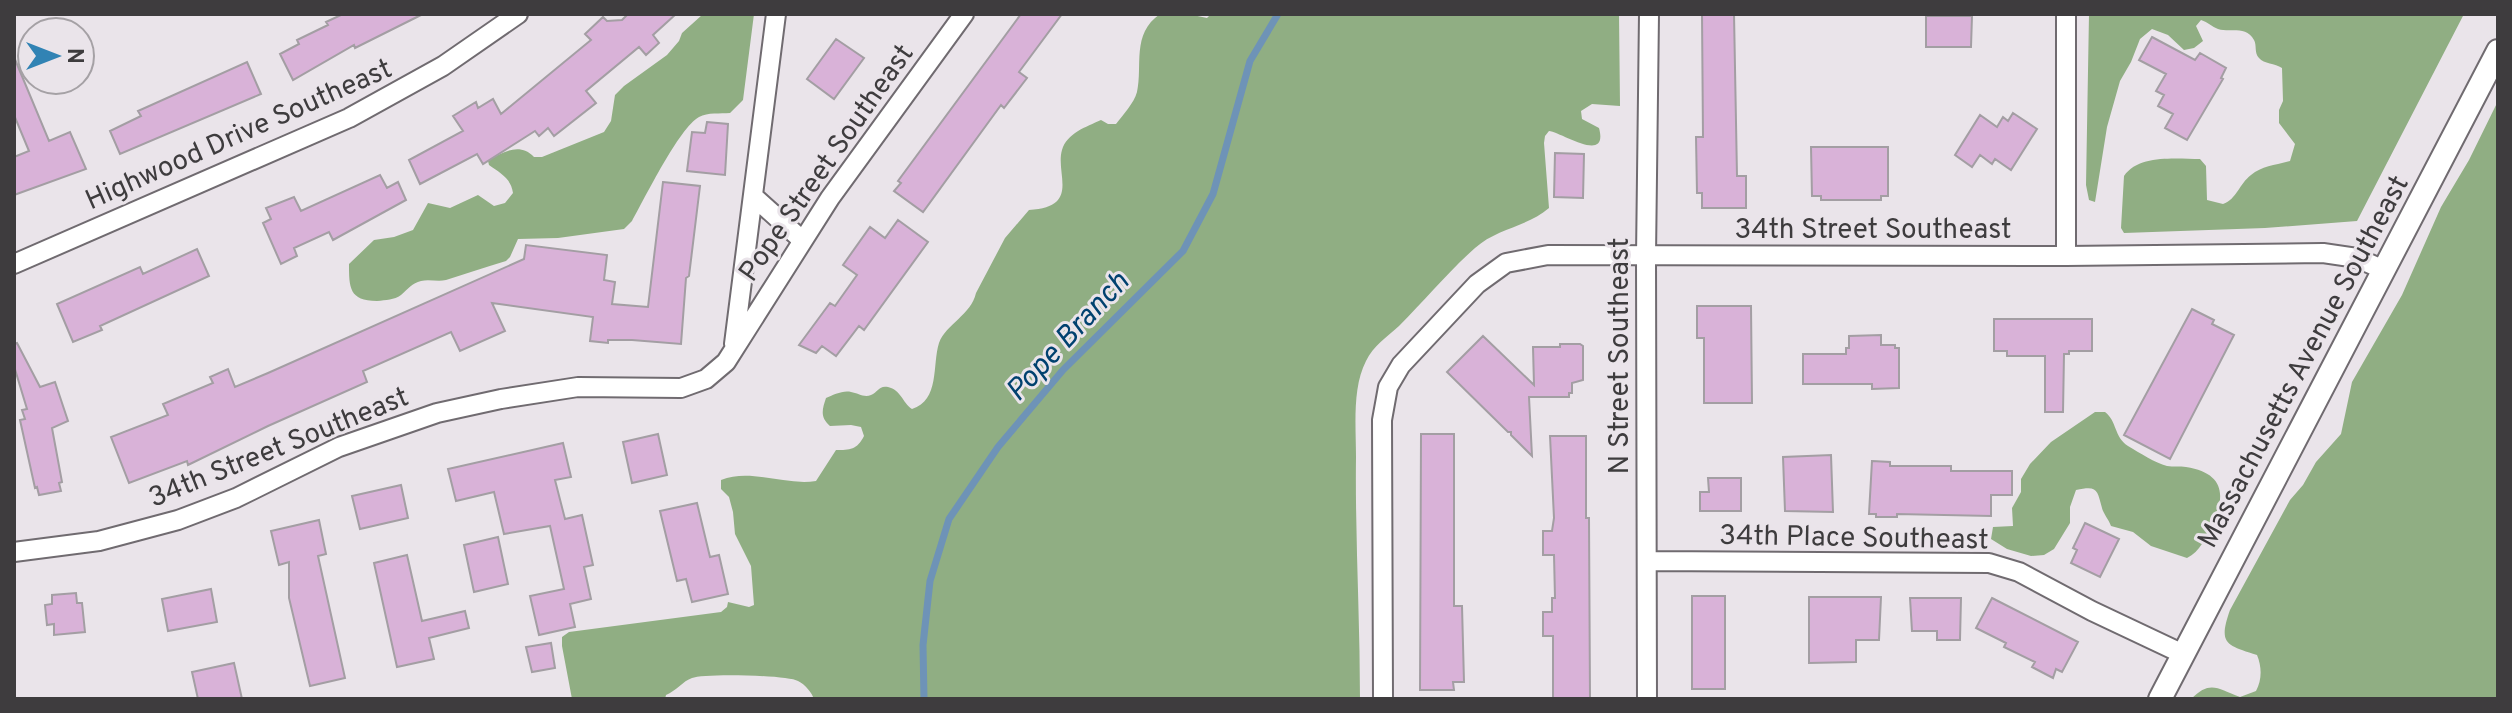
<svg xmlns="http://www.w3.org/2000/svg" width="2512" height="713" font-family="Overpass,sans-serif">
  <rect width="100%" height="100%" fill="#eae4ea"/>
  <path fill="#90ae83" d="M754 14 743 100 730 113C720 114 708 112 699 117 679 128 645 198 632 221L624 229 558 238 518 239 510 257 506 261C485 267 466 274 446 280 438 282 429 279 421 281 412 283 408 289 401 295 394 300 386 300 377 301 349 301 349 287 349 264L374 240 394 237 413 230 428 203 450 208 478 195 494 206 505 203 513 193C511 178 500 173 489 165L488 161C502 152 520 142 534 157H542L604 132 611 121 615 95 624 86 667 55 679 41 682 33 702 15Z
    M1160 14H1188L1207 18 1211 14H1619L1620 106 1592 104 1581 111 1582 119 1599 128C1609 165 1561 132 1549 131L1545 136 1544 143 1549 208C1527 227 1497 228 1475 248 1448 272 1425 300 1399 326 1387 337 1373 346 1366 361 1352 388 1356 427 1356 457 1355 537 1360 618 1360 699H814C812 693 805 684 798 681 788 675 703 673 692 678 683 681 676 691 666 695L665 699H572L562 646V637L569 632 721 612 727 607 728 602 749 607 754 605 751 566 735 534 733 512 729 497 721 489V480C751 468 785 486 816 481L836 450C850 450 857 450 864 436L861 427 851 425 830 426C820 417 822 410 826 398 833 395 843 390 851 392 858 393 864 398 871 395 878 392 879 385 888 387 901 390 902 402 912 409 940 400 932 365 939 343 946 324 971 315 976 293L1005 238 1029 210C1081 207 1055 174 1062 150 1067 133 1086 127 1101 120L1108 124H1116C1123 115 1134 103 1137 92 1143 66 1131 34 1160 14Z
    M2089 14H2464L2357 221 2265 228 2124 233 2121 228 2124 176C2139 154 2177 159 2200 159L2206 166 2207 200 2223 204C2237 199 2239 184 2251 175 2262 166 2276 165 2290 161L2295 144 2279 123V110L2283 101 2282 68C2275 63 2264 64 2259 58 2254 53 2257 45 2254 40 2246 25 2230 33 2218 29 2212 27 2208 22 2201 20L2196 26 2203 41 2194 48 2184 50 2168 35 2152 29 2140 39 2131 62 2120 81 2107 127 2095 202 2089 200 2086 185Z
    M2498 101V699H2191C2210 680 2217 688 2240 697L2256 691C2262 680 2262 667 2257 655 2226 645 2218 644 2230 610L2290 500 2303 485 2316 462 2341 434 2352 382 2402 295 2441 207 2469 160Z
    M2095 412H2105C2117 421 2114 437 2128 446 2140 453 2155 463 2167 466 2173 467 2180 466 2186 467 2223 473 2227 494 2212 524 2206 537 2200 552 2187 558L2151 546 2133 532 2111 526C2109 520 2103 513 2102 508 2097 490 2098 485 2076 490L2070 507V523L2054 549 2044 555 2031 556 2007 549 1991 539 1993 527 2013 526 2012 508 2021 492V479L2030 464 2051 442Z"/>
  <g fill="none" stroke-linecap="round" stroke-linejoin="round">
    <path stroke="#6e93b7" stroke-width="7" d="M924 699 923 645 930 581 949 519 998 447 1063 370 1183 251 1213 194 1250 61 1278 14"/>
  </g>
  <path fill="#d9b2d8" stroke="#a39ea3" stroke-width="2" d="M343 14H423L355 48 354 45 293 80 280 54 299 44 297 40 328 25 326 22Z
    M628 14H676L653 35 659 43 646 55 639 47 586 91 596 103 554 136 548 128 539 136 535 131 483 164 477 154 420 184 409 160 463 131 453 116 476 102 478 108 493 99 501 114 591 40 585 34 603 17 607 21 622 20Z
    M1021 14H1062L1019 72 1027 78 1004 108 1001 105 923 212 894 191 901 183 898 181Z
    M1702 14H1734L1737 176H1746V208H1702V193H1697L1696 137H1703Z
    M1926 16H1972L1971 47H1926Z
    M2152 37 2195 60 2200 53 2226 68 2221 78 2223 79 2187 140 2165 128 2173 114 2158 106 2164 95 2156 91 2166 74 2139 60Z
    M836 39 864 58 834 99 807 79Z
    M14 57 49 141 70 132 86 169 14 195V157L29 151 14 115Z
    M247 62 261 94 120 154 110 131 141 116 138 111Z
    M2013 113 2037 129 2011 170 1995 159 1992 164 1980 155 1972 167 1955 155 1980 115 1997 127 2003 117 2008 121Z
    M707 122 728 124 725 175 687 171 692 132 705 133Z
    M1811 147H1888V196H1881V200H1821V196H1812Z
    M1555 153 1584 154 1583 198 1554 197Z
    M380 175 387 188 398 182 406 200 333 240 329 232 294 248 297 256 281 264 263 223 271 219 266 208 294 197 301 211Z
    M663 182 700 186 689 276 686 278 681 344 632 340H608V343L590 341 593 317 492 303 505 331 460 351 451 332 363 371 367 382 268 426 188 465 187 461 129 483 111 437 168 415 163 404 213 383 210 377 228 369 235 387 268 373 524 259 526 245 607 255 604 280 615 282 612 304 648 307Z
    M898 220 928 242 864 330 859 326 836 356 822 346 816 353 799 345 830 303 835 306 857 275 843 265 870 227 885 238Z
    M197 249 209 276 100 326 102 330 73 342 57 304 140 267 143 274Z
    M1697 306H1751L1752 403H1704V338H1697Z
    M2192 309 2214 320 2212 324 2234 335 2170 459 2124 435Z
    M1994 319H2092V351H2069V354H2064L2063 412H2045V356H2007V351H1994Z
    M1881 335V345H1895V348H1899V388L1872 389V384H1803V354H1846V348H1849V336Z
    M1483 336 1534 385 1533 347H1560V344H1580L1583 346V380L1572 383V393H1569V397H1529L1532 456 1511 435V432H1508L1447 372Z
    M17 343 40 387 55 382 68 421 52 428 62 482 59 483 61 491 39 495 37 487 35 488 20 420 25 419 22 410 27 409 14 366V344Z
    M658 434 667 475 632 483 623 442Z
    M1421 434H1454V606H1462L1464 682H1453L1454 690H1420Z
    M1550 436H1586V518H1589L1590 699H1553V636H1543V612H1552V598H1555L1554 555H1543V531H1552L1554 518Z
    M563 443 571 477 555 480 565 519 582 515 593 565 584 567 591 599 570 604 575 627 539 635 530 596 564 589 550 526 504 534 494 492 456 501 448 469Z
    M1831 455 1833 512 1785 511 1783 457Z
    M1872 461 1890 462V466H1951V471H2012V495H1991V516L1897 514V517H1876V514H1869Z
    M1708 478H1741V511H1700V492H1709Z
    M401 485 408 518 360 529 352 496Z
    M697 503 710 557 719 555 728 594 692 602 686 579 677 581 660 511Z
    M319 520 326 554 318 556 345 678 310 686 289 598V562L279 565 271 531Z
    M2085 523 2119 539 2100 577 2071 563 2077 550 2073 548Z
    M498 537 508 584 474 592 464 545Z
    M407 555 422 621 465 611 469 628 429 638 434 659 397 667 374 563Z
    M211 589 217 622 168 631 162 599Z
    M76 593 77 603H82L85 632 54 635V624L47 625 45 605 52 604V595Z
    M1692 596H1725V689H1692Z
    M1809 597H1881L1879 640H1856V662L1809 663Z
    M1910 598H1961L1960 640H1937V631H1912Z
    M1992 598 2078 642 2062 672 2056 669 2053 678 2032 667 2035 662 2004 647 2006 643 1976 628Z
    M551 643 555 668 532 672 526 647Z
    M234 663 242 699H198L192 672Z"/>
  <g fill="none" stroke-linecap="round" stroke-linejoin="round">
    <g stroke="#706b70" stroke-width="22">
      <path id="minor" d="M2066 14V256
        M753 196 802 240
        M14 264 349 118 443 66 518 14
        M734 344 776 14
        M14 552 99 541 178 520 236 498 339 447 437 413 501 399 578 387 681 388 706 379 726 362 830 198 964 14
        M1647 561 1989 563 2019 572 2092 611 2183 654
        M1383 699 1382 420 1388 387 1401 365 1477 284 1506 263 1548 255 2066 256 2323 253 2357 258 2384 270
        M1647 699 1646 256 1649 14"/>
    </g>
    <g stroke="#706b70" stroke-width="26">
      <path id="tertiary" d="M2160 699 2498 51"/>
    </g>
    <use href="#minor" stroke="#fff" stroke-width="18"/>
    <use href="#tertiary" stroke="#fff" stroke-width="22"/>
  </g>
  <g text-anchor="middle" stroke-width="6" stroke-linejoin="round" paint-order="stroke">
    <g font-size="28" fill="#3e3c3e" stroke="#eae4ea">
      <text transform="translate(238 133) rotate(-24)" y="10">Highwood Drive Southeast</text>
      <text transform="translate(825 162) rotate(-55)" y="10">Pope Street Southeast</text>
      <text x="1873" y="238">34th Street Southeast</text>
      <text transform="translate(1618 356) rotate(-90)" y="10">N Street Southeast</text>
      <text transform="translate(2302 361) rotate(-62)" y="10">Massachusetts Avenue Southeast</text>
      <text transform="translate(278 446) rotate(-22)" y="10">34th Street Southeast</text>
      <text transform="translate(1854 536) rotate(1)" y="10">34th Place Southeast</text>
    </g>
    <g font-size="30" font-style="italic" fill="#00416f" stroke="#eae4ea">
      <text transform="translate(1067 336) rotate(-47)" y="10">Pope Branch</text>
    </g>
  </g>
  <rect width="2512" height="713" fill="none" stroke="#3e3c3e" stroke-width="32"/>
  <g transform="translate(56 56) rotate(90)"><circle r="38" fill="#eae4ea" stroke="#a5a1a5" stroke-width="2"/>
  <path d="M0-6L14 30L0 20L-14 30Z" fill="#3183b4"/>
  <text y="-12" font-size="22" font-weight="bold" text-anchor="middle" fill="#3e3c3e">N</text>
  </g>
</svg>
